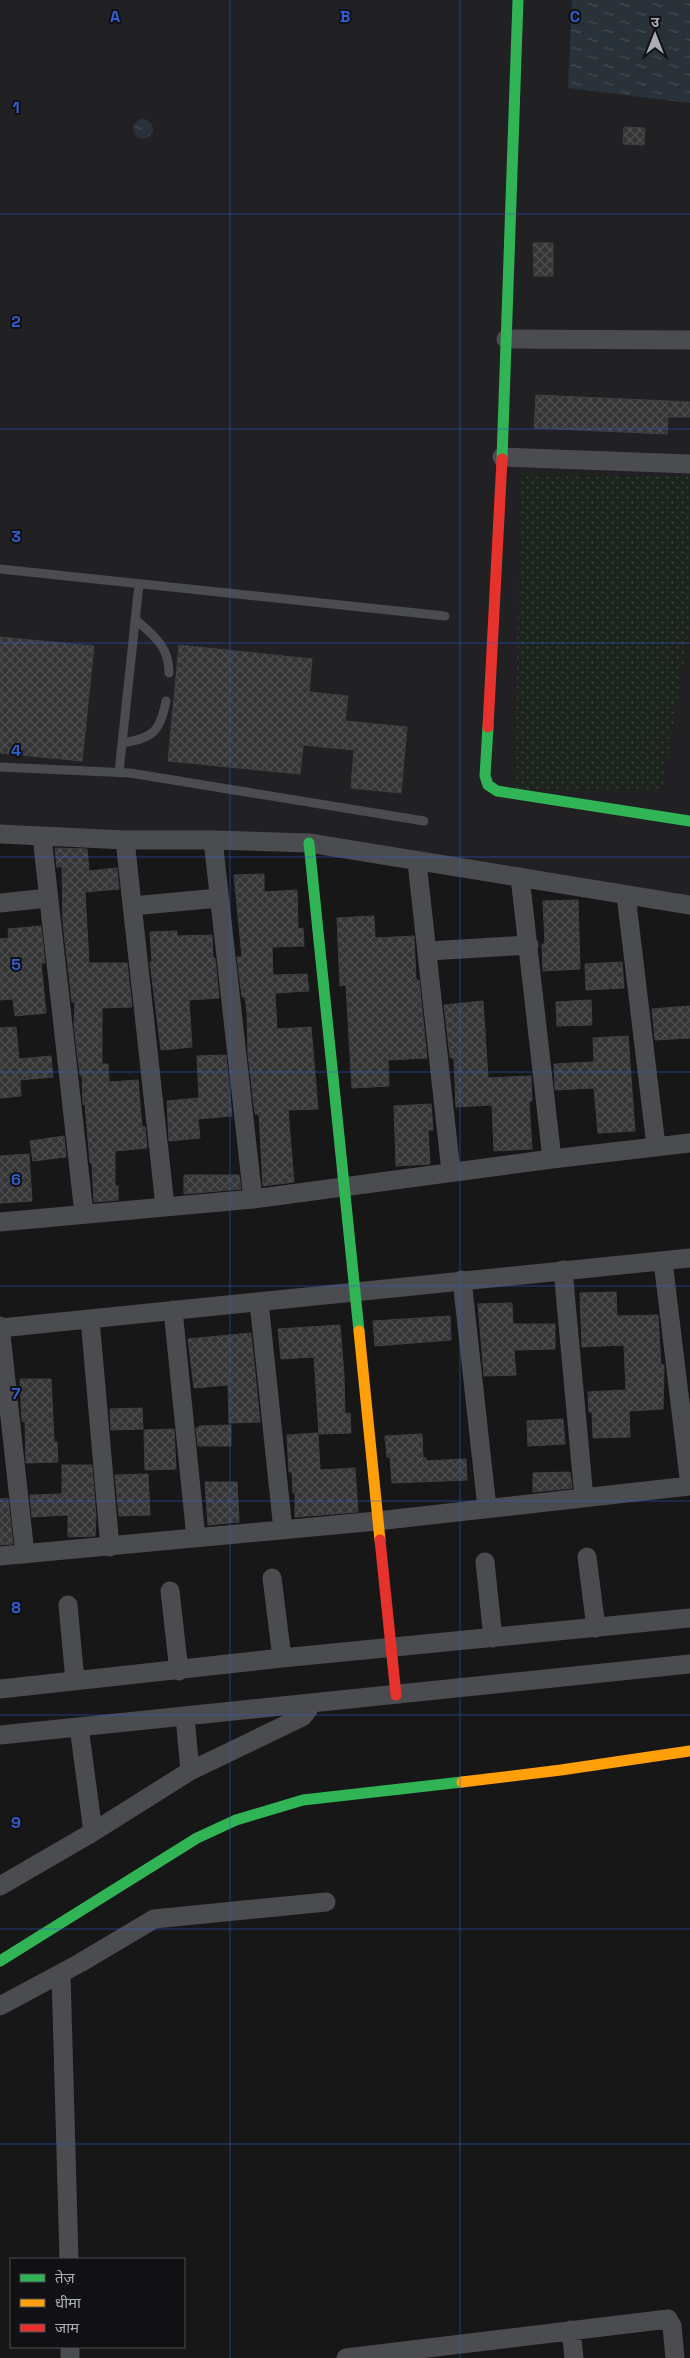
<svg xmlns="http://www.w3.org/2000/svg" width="690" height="2358" font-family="'Space Grotesk','Noto Sans Devanagari',sans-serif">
  <defs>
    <pattern id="park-dots" width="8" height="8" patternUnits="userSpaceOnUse" patternTransform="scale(1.25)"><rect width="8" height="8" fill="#1d241e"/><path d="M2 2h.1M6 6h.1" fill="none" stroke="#3b413d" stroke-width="1.8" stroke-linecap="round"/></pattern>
    <pattern id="water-ripples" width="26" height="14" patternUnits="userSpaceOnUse" patternTransform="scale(1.25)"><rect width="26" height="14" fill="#2a3239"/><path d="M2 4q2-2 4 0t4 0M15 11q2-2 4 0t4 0" fill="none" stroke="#464d54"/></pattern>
    <pattern id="building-cross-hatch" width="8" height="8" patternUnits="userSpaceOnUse" patternTransform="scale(1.25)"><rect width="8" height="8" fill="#353536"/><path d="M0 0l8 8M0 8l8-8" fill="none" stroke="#4f5051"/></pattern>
  </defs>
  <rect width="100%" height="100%" fill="#171717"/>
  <path fill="#212123" d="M0 0H690V906L288 840 0 825Z"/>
  <path fill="url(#park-dots)" d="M520 473 690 476V625L662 790H515Z"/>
  <path fill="url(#water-ripples)" d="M572 0H690V103L568 88Z
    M133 129a10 10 0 1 1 20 0a10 10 0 1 1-20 0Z"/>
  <path fill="url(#building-cross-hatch)" stroke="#3f4043" d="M624 127 645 128 644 145 623 144Z
    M533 243H553V276H534Z
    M536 395 690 402V417H668L667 434 534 428Z
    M0 637 94 646 82 761 0 753Z
    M179 645 312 659 309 692 348 696 345 721 407 727 401 793 351 788 354 750 303 745 300 774 168 761Z
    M55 848 87 849 89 871 117 868 119 889 85 892 89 963H127L132 1007 102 1008V1064H108L109 1082 138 1080 142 1127H145L147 1148 115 1151V1186H118V1200L94 1202 92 1163H90L85 1104 83 1105 82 1075H80L74 1025 75 1002H72L63 923 62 866 57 867Z
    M264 874V892L297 890 298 929 303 928 304 946 272 947 273 975 307 974 309 991 275 993 277 1029 311 1027 318 1109 288 1110 294 1182 263 1186 259 1114H255L248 1054 247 1013 245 997H242L237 957H242L234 875Z
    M578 900 580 969 543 971 542 944H545L543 901Z
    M374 916 375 938 414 936 416 980H419L427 1058 388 1060 389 1086 352 1088 346 985 340 986 337 918Z
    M41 926 45 963H41L46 1013 15 1016 13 999 0 1000V939L9 938 8 929Z
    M177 931V936L212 935 213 958H215L219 998 189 1000 192 1047 161 1050 150 962H152L150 932Z
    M622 962 624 988 586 990 585 964Z
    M591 1000 592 1025 557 1026 556 1002Z
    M483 1001 488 1078 531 1076 532 1101H529L532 1149 494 1151 492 1105 456 1107 454 1059 450 1057 444 1005Z
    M690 1006V1038L655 1040 652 1009Z
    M16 1027 19 1059 51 1056 53 1077 20 1080 21 1096 0 1098V1028Z
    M628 1036 635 1131 598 1133 594 1088 555 1090 554 1064 594 1062 593 1038Z
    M226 1055 232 1116 198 1119 200 1138 169 1141 167 1101 199 1098 197 1056Z
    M431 1104 433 1130H428L430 1164 396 1166 394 1106Z
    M64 1136 66 1157 33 1161 30 1141Z
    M29 1154 32 1201 0 1203V1156Z
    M184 1175H239L241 1189 184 1194Z
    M616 1292 617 1316 658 1315 661 1365H664L663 1409 629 1411 630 1437 593 1438 592 1412H589L588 1392 626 1390 624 1345 582 1347 580 1293Z
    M512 1303 513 1324H555V1349L514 1350 516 1375 484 1376 478 1304Z
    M450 1316 451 1340 375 1346 373 1321Z
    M340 1325 344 1376 345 1414 350 1413 351 1433 319 1434 314 1357 281 1359 278 1329Z
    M251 1333 260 1422 229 1423 228 1385 194 1388 188 1339Z
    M20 1379H51L54 1442H57L58 1462 26 1463 25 1421 22 1422Z
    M142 1408 143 1429 111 1430 110 1409Z
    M563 1419 565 1444 528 1446 527 1421Z
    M231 1425V1446H198L196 1428H199V1426Z
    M174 1429 176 1469 145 1470 144 1430Z
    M318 1433 320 1470 355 1468 358 1512 295 1517V1493H293L292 1472H289L287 1435Z
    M422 1434 423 1458H426V1461L466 1459 467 1480 392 1483 390 1457H387L385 1436Z
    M62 1465H92L96 1517 95 1536 68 1537V1515L32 1517 30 1495 62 1494Z
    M570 1472 572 1488 533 1492V1473Z
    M148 1474 150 1515 119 1516 115 1475Z
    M205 1482H237L239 1522 208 1525Z
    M8 1498 13 1544 0 1545V1499Z"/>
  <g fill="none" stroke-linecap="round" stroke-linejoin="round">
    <path stroke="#4b4c50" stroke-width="9" d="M0 569 445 616
      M135 619C154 636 169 646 169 673
      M122 743C153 738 160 732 166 701
      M0 767 130 773 424 821
      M119 772 139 584"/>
    <path stroke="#4b4c50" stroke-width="19" d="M506 339 690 340
      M502 457 690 464
      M0 834 125 840H213L309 843 690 905
      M42 837 84 1214
      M125 840 165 1206
      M213 840 253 1199
      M417 862 451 1172
      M520 877 552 1159
      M626 895 656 1146
      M0 903 48 898
      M132 906 219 898
      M428 951 529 945
      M0 1222 253 1199 552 1159 690 1143
      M663 1261 690 1486
      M563 1270 584 1498
      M462 1280 487 1508
      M259 1302 283 1530
      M173 1310 196 1538
      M90 1319 110 1547
      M0 1326 25 1554
      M0 1328 690 1258
      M0 1556 377 1521 690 1486
      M587 1557 596 1628
      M485 1562 493 1638
      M272 1578 282 1658
      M170 1591 179 1671
      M68 1605 75 1681
      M0 1689 282 1658 690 1618
      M79 1727 93 1832
      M0 1735 690 1664
      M190 1771 302 1717 308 1710 309 1704
      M0 1886 93 1832 190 1771 185 1717
      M61 1974 69 2259
      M0 2006 80 1963 154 1919 326 1902
      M571 2330 574 2358
      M70 2347V2358
      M346 2358 668 2319 672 2326 675 2358"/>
    <path stroke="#30b455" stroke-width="11" d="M502 459 518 0
      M488 727 485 776 488 785 497 791 690 821
      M309 843 359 1331
      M0 1961 197 1838 236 1820 303 1800 462 1782"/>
    <path stroke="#ff9f0a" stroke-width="11" d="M359 1331 380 1540
      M462 1782 561 1770 690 1751"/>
    <path stroke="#e5322d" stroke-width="11" d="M488 727 502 459
      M380 1540 396 1695"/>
  </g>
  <path fill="none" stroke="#325cd3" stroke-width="1" stroke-opacity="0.55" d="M230 0V2358M460 0V2358M0 214H690M0 429H690M0 643H690M0 857H690M0 1072H690M0 1286H690M0 1501H690M0 1715H690M0 1929H690M0 2144H690"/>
  <g font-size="16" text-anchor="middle" font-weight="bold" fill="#325cd3" stroke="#111113" stroke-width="4" stroke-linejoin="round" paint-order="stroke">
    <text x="115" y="22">A</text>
    <text x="345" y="22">B</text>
    <text x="575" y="22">C</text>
    <text x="16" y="113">1</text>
    <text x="16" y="327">2</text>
    <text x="16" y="542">3</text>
    <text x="16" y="756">4</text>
    <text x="16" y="970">5</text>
    <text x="16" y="1185">6</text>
    <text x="16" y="1399">7</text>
    <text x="16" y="1613">8</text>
    <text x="16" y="1828">9</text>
  </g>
  <rect x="10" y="2258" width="175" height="90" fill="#111113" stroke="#4d4f55"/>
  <rect x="20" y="2274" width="25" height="8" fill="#30b455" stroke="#4d4f55"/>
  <text x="55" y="2283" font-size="15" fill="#a8adb8">तेज़</text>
  <rect x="20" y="2299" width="25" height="8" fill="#ff9f0a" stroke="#4d4f55"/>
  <text x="55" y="2308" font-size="15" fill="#a8adb8">धीमा</text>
  <rect x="20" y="2324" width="25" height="8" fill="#e5322d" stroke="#4d4f55"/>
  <text x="55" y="2333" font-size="15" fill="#a8adb8">जाम</text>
  <g transform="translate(655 35)" stroke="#111113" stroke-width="4" paint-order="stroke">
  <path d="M0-4L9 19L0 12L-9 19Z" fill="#a8adb8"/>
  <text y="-8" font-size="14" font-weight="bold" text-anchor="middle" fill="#a8adb8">उ</text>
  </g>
</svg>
